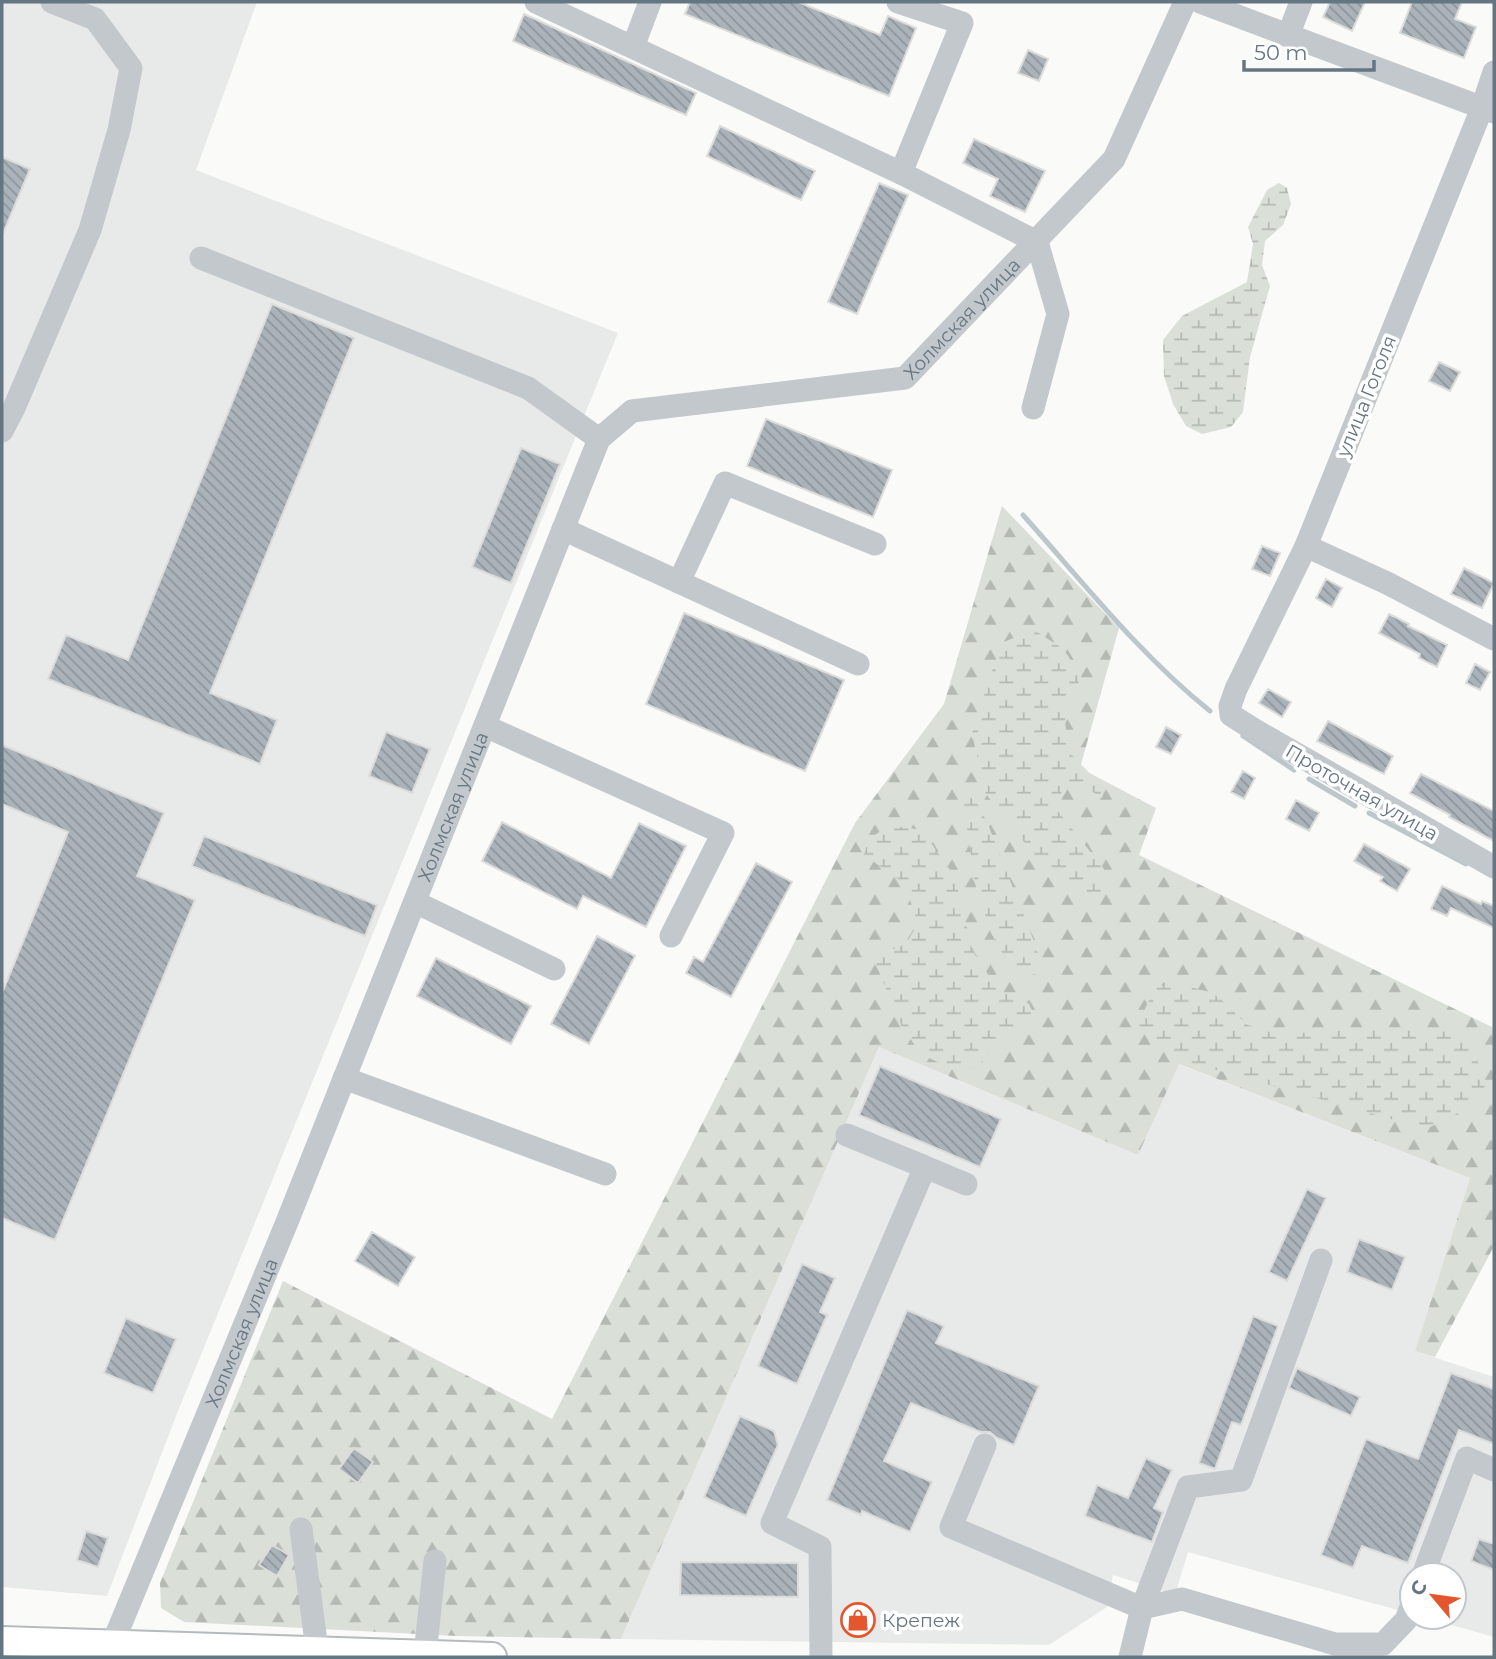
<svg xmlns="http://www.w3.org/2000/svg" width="1496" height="1659" font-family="Montserrat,sans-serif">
  <defs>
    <pattern id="forest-firs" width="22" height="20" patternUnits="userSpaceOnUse" patternTransform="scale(1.75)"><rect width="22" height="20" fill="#dadfd7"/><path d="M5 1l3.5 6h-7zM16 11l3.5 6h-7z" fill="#b4b9b4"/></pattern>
    <pattern id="wetland-marsh" width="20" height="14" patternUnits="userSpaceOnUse" patternTransform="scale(1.75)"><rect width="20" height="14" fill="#dadfd7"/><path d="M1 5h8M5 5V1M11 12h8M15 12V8" fill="none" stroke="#b4b9b4"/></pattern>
    <pattern id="building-back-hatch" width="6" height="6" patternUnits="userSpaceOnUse" patternTransform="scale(1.75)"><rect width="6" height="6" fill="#aab3b9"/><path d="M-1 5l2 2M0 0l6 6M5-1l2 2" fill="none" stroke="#8e969c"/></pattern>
  </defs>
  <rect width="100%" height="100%" fill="#fafaf8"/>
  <path fill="#e8e9e9" d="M2 2H257L196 170 618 333 176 1416 107 1596 2 1587Z
    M879 1047 1138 1155 1178 1064 1470 1178 1415 1351 1494 1377V1637L1423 1617H1454V1575H1412V1614L1188 1552 1175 1595 1113 1575 1107 1607 1049 1645 621 1639Z"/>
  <path fill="url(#forest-firs)" d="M1002 506 1119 628 1080 768 1156 808 1139 855 1494 1028V1246L1435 1357 1415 1351 1470 1178 1179 1064 1138 1155 879 1047 621 1639 457 1636 184 1622 161 1608 160 1583 283 1281 552 1419 855 823 944 704Z"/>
  <path fill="url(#wetland-marsh)" d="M1279 183 1287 188 1291 204 1283 225 1265 241 1262 265 1270 286 1250 357 1243 412 1231 427 1202 434 1186 426 1173 404 1164 376 1163 340 1182 316 1247 282 1253 244 1248 227 1267 190Z
    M1034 630 1062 648 1082 674 1065 715 1067 750 1104 788 1102 798 1082 785 1062 790 1057 810 1104 869 1100 898H1081L1047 871 986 794 972 734 1001 643Z
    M968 785 987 822 1037 949 1039 972 1025 978 1012 970 991 933 975 883 961 787Z
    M889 825 922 830 955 877 972 950 998 990 1029 1004 1034 1015 1027 1026 1002 1039 981 1064 958 1072 921 1054 902 1027 873 957 906 944 918 923 904 883 864 855 868 840Z
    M1172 982 1213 993 1248 1025 1276 1034 1416 1027 1471 1036 1485 1086 1474 1105 1426 1129 1181 1060 1156 1046 1138 1024 1154 989Z"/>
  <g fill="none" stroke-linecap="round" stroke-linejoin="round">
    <path stroke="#bbc7cb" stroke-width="5" d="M1023 515C1083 582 1140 655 1210 711
      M1243 736 1294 770
      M1309 779 1355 806
      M1369 813 1466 864"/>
  </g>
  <path fill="url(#building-back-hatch)" stroke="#dcdcda" stroke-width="2" d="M690 2H798L880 35 888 16 916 28 889 96 685 14Z
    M1330 2H1365L1352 31 1323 17Z
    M1412 2H1462L1455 19 1476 27 1464 58 1400 33Z
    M524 14 696 93 686 115 513 41Z
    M1028 50 1048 59 1039 81 1018 73Z
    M720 126 815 171 801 200 707 156Z
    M974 139 1045 171 1025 212 990 196 998 179 963 163Z
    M2 157 30 169 2 236Z
    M879 183 908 195 857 314 828 302Z
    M272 304 354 338 210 693 277 720 260 764 48 679 66 635 128 660Z
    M1439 362 1460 372 1450 391 1429 381Z
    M766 419 892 470 873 517 747 466Z
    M521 448 560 464 511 583 472 567Z
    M1262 546 1280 553 1270 576 1252 569Z
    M1464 568 1494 583 1482 608 1451 594Z
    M1326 579 1342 588 1332 607 1316 598Z
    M684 613 844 680 805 771 646 704Z
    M1389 614 1409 624 1408 626 1447 645 1437 667 1419 658 1420 654 1379 633Z
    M1475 664 1490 672 1480 690 1466 683Z
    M1268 689 1291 702 1282 717 1259 703Z
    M1328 721 1393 756 1384 774 1317 741Z
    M1166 727 1181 735 1171 754 1156 747Z
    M386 732 430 749 412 793 369 776Z
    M2 745 164 813 137 876 195 900 55 1240 2 1218V993L68 832 2 804Z
    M1243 771 1255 778 1244 799 1231 792Z
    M1421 774 1494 811V841L1449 817 1450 815 1410 793Z
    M1296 800 1319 813 1309 831 1286 819Z
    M502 822 611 878 639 823 686 846 646 927 583 896 577 909 482 861Z
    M204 836 377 905 365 936 192 866Z
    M1364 844 1410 869 1397 891 1380 881 1383 877 1354 861Z
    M756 863 792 882 731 997 686 973 694 957 703 962Z
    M1442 886 1481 904 1482 901 1494 906V928L1451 908 1447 916 1431 909Z
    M597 936 635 956 589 1044 551 1024Z
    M436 958 531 1006 511 1044 417 996Z
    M880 1066 1001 1119 980 1167 859 1115Z
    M1307 1189 1326 1198 1287 1281 1269 1272Z
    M372 1232 415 1257 398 1286 355 1261Z
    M1359 1239 1405 1257 1392 1290 1347 1272Z
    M802 1264 835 1278 820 1312 827 1315 797 1384 758 1366Z
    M907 1310 944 1326 936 1343 1039 1386 1014 1445 997 1438 990 1432H981L911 1403 884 1461 932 1482 910 1532 862 1511 861 1515 827 1500Z
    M1253 1316 1278 1326 1241 1425 1232 1422 1215 1469 1199 1463Z
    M126 1318 176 1339 153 1393 104 1373Z
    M1297 1368 1360 1397 1351 1416 1289 1388Z
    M1451 1373 1494 1389V1444L1459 1430 1408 1563 1362 1546 1353 1568 1321 1555 1366 1439 1418 1459Z
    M740 1416 774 1431 778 1445 746 1516 704 1497Z
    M354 1448 373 1462 358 1483 339 1469Z
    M1146 1458 1172 1470 1154 1508 1163 1512 1152 1542 1085 1516 1097 1485 1128 1498Z
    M86 1531 108 1538 98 1567 77 1560Z
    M1479 1539 1494 1544V1570L1471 1561Z
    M272 1545 289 1555 277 1576 259 1565Z
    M681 1562 798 1563V1597L680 1595Z"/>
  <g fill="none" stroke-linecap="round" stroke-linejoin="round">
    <g stroke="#b5babe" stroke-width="32">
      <path id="major" d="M2 1641 492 1657"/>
    </g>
    <g stroke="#c3c8cc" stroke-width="23">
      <path d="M536 2 901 173 1037 242 1058 314 1033 408"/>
      <path d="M898 2 962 23 901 173"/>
      <path d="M1200 2 1494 112"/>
      <path d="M1288 36 1301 2"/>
      <path d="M633 47 650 2"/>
      <path d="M1494 72 1482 108 1306 546 1236 689 1230 706 1231 715 1253 729 1494 867"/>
      <path d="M201 258 528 388 599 439"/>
      <path d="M2 431 14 408 90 230 119 130 131 68 95 19 52 2"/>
      <path d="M563 529 858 664"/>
      <path d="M1306 546 1387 583 1494 639"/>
      <path d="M679 582 725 483 875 544"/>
      <path d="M485 726 723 833 671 936"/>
      <path d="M415 902 554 969"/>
      <path d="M344 1078 605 1174"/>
      <path d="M925 1167 966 1184"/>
      <path d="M985 1445 951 1527 1142 1608 1188 1487 1241 1480 1321 1260"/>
      <path d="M301 1529 318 1657"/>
      <path d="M1423 1575 1467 1458 1494 1470"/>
      <path id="s1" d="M112 1645 287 1222 599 439 632 411 905 378 1114 159 1185 2"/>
      <path d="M425 1655 435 1561"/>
      <path d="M821 1657 820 1547 772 1523 925 1167 847 1135"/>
      <path d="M1130 1657 1142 1608 1182 1599 1335 1644H1383L1406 1620 1412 1604"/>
    </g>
    <use href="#major" stroke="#fff" stroke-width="28"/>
  </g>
  <defs>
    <g id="shop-ring" transform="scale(1.75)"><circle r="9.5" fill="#fff" stroke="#e4572e" stroke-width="1.5"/><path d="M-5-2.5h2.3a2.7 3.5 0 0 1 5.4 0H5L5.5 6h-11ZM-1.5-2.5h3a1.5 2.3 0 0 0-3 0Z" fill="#e4572e"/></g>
  </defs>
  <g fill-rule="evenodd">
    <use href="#shop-ring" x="858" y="1620"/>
  </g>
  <g text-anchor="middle" stroke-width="7" stroke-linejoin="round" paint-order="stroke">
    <g font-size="19" fill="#657683" stroke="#fff">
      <text dy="7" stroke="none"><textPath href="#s1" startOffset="1701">Холмская улица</textPath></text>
      <text transform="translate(1366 396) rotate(-68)" y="7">улица Гоголя</text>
      <text transform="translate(1362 792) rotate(30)" y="7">Проточная улица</text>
      <text dy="7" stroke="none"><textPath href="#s1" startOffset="905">Холмская улица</textPath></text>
      <text dy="7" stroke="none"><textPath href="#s1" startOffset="338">Холмская улица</textPath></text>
    </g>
    <g font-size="19" fill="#657683" stroke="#fff" text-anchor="start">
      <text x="882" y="1627">Крепеж</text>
    </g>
  </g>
  <rect width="1496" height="1659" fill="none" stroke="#657683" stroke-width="7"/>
  <g transform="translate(1433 1596) rotate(299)"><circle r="33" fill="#ffffff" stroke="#c1c8cd" stroke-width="2"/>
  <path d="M0-5L12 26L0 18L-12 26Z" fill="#e4572e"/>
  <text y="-10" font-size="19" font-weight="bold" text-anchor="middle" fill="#657683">С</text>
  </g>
  <path d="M1244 60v10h130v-10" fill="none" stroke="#657683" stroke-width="3.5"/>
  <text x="1254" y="60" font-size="21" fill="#657683" stroke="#ffffff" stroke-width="5" paint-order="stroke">50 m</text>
</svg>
